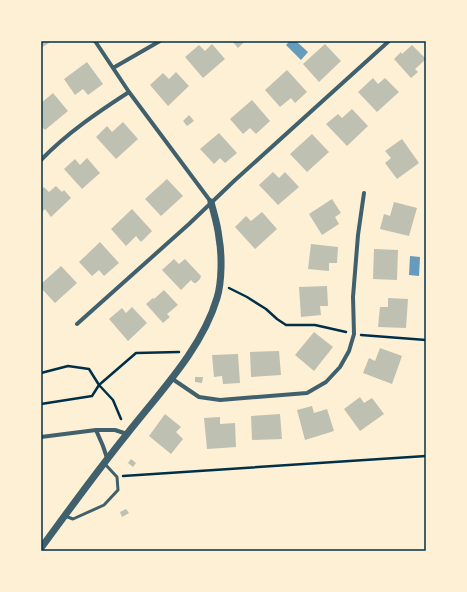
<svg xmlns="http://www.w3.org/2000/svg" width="467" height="592" font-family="Quicksand,sans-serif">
  <rect width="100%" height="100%" fill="#fdf0d5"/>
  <path fill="#669bbc" d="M290 41H296L308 52 301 60 286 45Z
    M410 256 420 257 419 276 409 275Z"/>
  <path fill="#bec0b2" d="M41 41H52L41 48Z
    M232 41H245L238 48Z
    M212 44 225 59 203 78 185 57 199 45 205 51Z
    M325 44 341 61 319 82 303 64Z
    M412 45 426 59 415 69 418 72 411 78 394 59 401 52 402 54Z
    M87 62 103 84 88 95 83 89 75 95 64 79Z
    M287 70 307 92 295 103 291 98 280 107 265 90Z
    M176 72 189 86 168 106 150 85 163 73 169 79Z
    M373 78 378 84 385 78 399 92 377 112 358 92Z
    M53 93 68 111 45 130 41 126V103Z
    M252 100 270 121 256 134 250 128 243 134 230 119Z
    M352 109 368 126 347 146 326 124 338 114 342 118Z
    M189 115 194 121 187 126 183 121Z
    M123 122 138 139 116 159 96 137 107 126 112 132Z
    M219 133 237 153 225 163 220 158 214 164 200 149Z
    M312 134 329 152 307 172 290 154Z
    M402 139 419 163 397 179 385 163 391 158 385 151Z
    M87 158 100 173 82 189 64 169 75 159 80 165Z
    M273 172 279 178 285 172 299 187 278 205 259 185Z
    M167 179 183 196 161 216 145 199Z
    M56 186 62 192 64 190 71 198 51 217 45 209 41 213V190L44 187 49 192Z
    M332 199 341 213 335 217 339 224 322 235 309 214Z
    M394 202 417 208 409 236 380 229 384 214 390 216Z
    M132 209 152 231 141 242 136 236 126 246 111 229Z
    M262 212 277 229 255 249 235 227 246 216 251 221Z
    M100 242 119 263 104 276 99 270 92 276 79 262Z
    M311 244 338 247 337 263H329V271L308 269Z
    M374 249 398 250 397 280 373 279Z
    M174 259 179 264 185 259 201 276 200 279 196 283H194L191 280 181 290 162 270Z
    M61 266 77 283 55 303 41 288V284Z
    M327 286 328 306H320L321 315 301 317 299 287Z
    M164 290 178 305 167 314 170 317 163 323 146 304 153 298 154 299Z
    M388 298 408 299 406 328 378 327 380 307H388Z
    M132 307 147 323 128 341 109 319 122 308 126 313Z
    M314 332 333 347 314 371 295 355Z
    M380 348 402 356 392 384 363 373 369 358 375 361Z
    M279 351 281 375 251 377 250 352Z
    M238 354 240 383 223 384 222 376 214 377 212 355Z
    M195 377H203L202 383 195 382Z
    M360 397 364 403 372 398 384 414 360 431 344 409Z
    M312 406 314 413 327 409 334 431 305 440 297 410Z
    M165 414 181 427 176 432 183 439 171 454 149 436Z
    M280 414 282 439 252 440 251 416Z
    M220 417V424L235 423 236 447 207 449 204 418Z
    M131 459 136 463 133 467 128 463Z
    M126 509 129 513 122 517 120 512Z"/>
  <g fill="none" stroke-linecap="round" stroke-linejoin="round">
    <path stroke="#003049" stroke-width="2.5" d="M229 288 247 297 266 309 277 319 286 325H315L346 332
      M361 335 426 340
      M41 373 68 366 89 369 99 385 136 353 179 352
      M41 404 92 396 99 385 113 400 121 419
      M123 476 426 456"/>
    <path stroke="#3f606c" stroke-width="3" d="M65 516 73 519 104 505 118 490 117 477 104 463"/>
    <path stroke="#3f606c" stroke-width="4" d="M95 41 129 92 211 202
      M113 68 160 41
      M41 160C67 133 98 112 129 92
      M77 324 189 224 234 181 389 41
      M171 378 199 397 220 400 307 393 326 382 340 367 349 351 354 334 353 297 358 235 364 193
      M96 430 103 446 107 458
      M41 437 96 430H115L127 434"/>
    <path stroke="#3f606c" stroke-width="7" d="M41 548C69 510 97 471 127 434 159 393 202 349 217 298 222 282 222 254 219 238 218 226 214 214 211 202"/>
  </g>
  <rect width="467" height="592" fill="none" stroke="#fdf0d5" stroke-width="84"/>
  <rect x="42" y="42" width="383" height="508" fill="none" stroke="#003049" stroke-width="1.5"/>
</svg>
